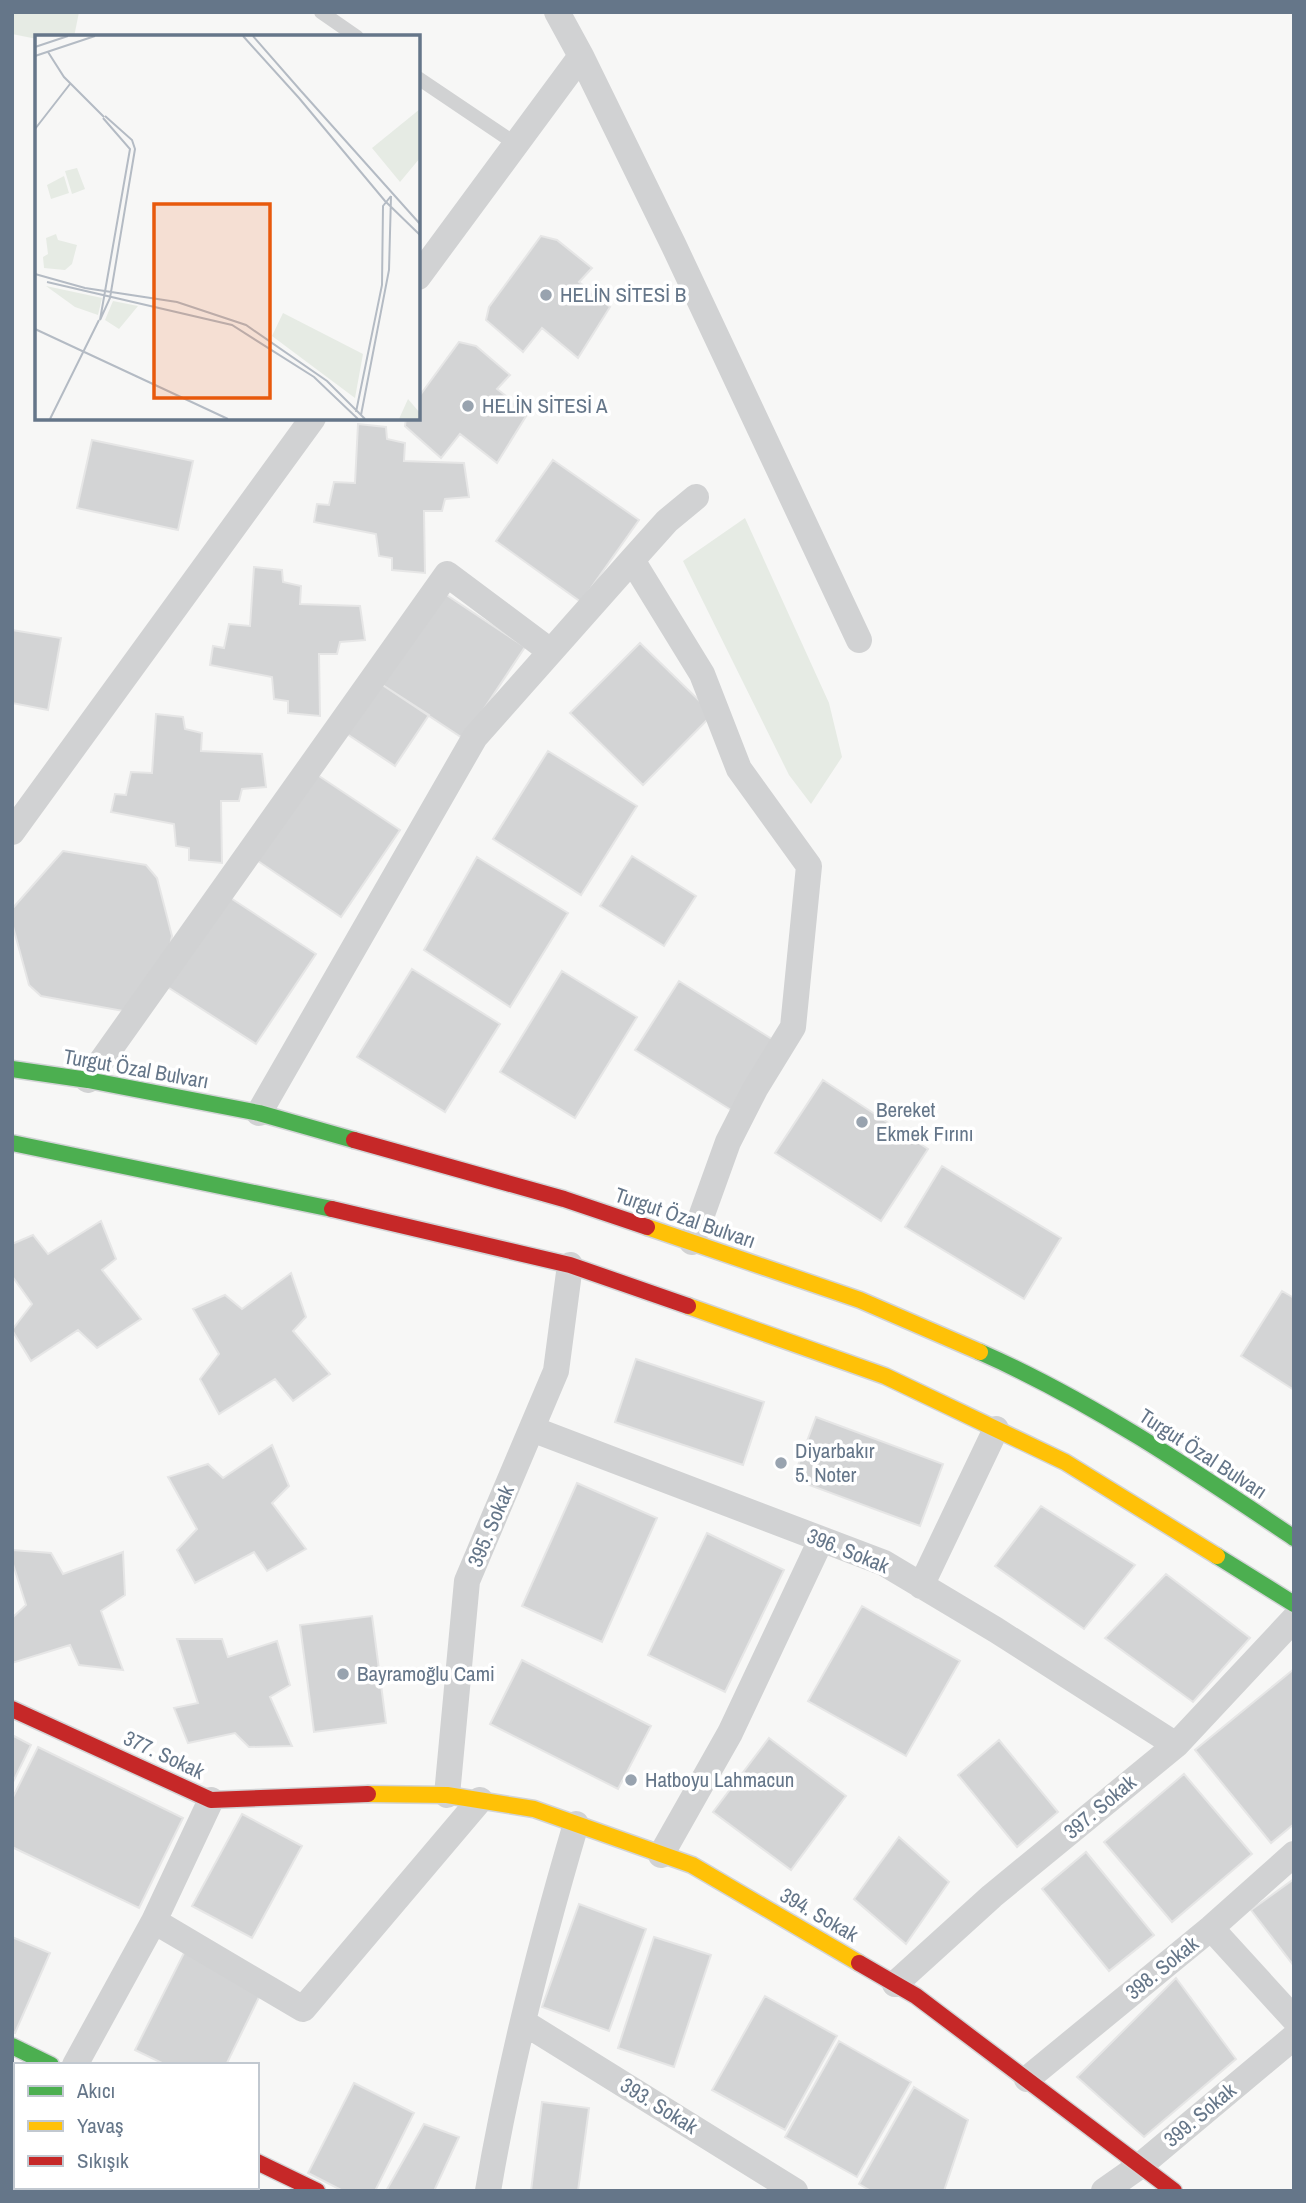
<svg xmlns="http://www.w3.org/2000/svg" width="1306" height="2203" font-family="'Archivo Narrow',sans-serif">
  <rect width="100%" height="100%" fill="#f7f7f6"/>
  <path fill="#e6ebe4" d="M12 12H79L74 37H37V39L12 34Z
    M745 518 829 703 842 757 811 804 789 775 683 561Z"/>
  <path fill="#d3d4d5" stroke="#e6e6e6" stroke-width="2" d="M541 236 557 240 592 268 579 282 610 307 578 358 542 328 523 352 486 320 489 307Z
    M459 342 476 346 510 375 497 389 528 413 497 463 460 434 441 458 405 426 406 418H418V398Z
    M358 424 386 427 387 439 405 443 404 461 464 463 469 497 445 499 442 511H424L425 573 392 570V558L379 556 376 534 314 522 317 504 329 505 334 482 355 483Z
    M92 440 193 461 178 530 77 508Z
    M553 460 639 520 581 602 496 541Z
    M254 567 282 570 283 582 301 586 300 604 360 606 365 640 340 642 337 654H319L320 716 288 713V701L274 699 272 677 210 665 213 646 224 648 229 624 250 626Z
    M439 590 525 647 464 739 378 682Z
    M12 630 61 638 48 710 12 703Z
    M640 643 713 714 643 785 570 713Z
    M378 682 429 715 395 766 344 732Z
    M156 714 183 717 185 729 202 733 201 751 262 754 266 787 242 789 239 801H221L222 863 189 860V848L176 846 174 824 111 812 115 794 126 795 131 772 152 773Z
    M548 751 637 806 581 895 493 839Z
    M310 770 400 830 341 917 252 857Z
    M63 851 146 865 157 878 172 936 169 952 123 1011 41 996 29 985 12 923V909Z
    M632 856 696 896 664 946 600 906Z
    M477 857 568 913 510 1007 424 950Z
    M226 895 316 954 256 1044 166 986Z
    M412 969 500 1024 445 1112 357 1057Z
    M562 971 637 1017 575 1118 500 1072Z
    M679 981 775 1041 731 1110 635 1050Z
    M823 1080 928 1149 881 1221 775 1153Z
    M942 1166 1061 1238 1024 1299 905 1227Z
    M101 1221 116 1259 102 1270 141 1319 97 1348 78 1330 31 1361 12 1330 32 1304 12 1276V1244L33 1235 48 1254Z
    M291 1273 306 1317 293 1331 330 1374 293 1401 275 1379 219 1414 200 1379 219 1354 193 1309 225 1295 242 1309Z
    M1282 1291 1294 1298V1390L1241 1356Z
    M636 1359 764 1402 743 1465 615 1422Z
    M816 1417 943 1464 920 1526 793 1479Z
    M272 1445 289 1486 272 1503 306 1549 267 1571 254 1552 195 1583 177 1550 197 1529 168 1477 208 1464 223 1478Z
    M577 1483 657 1518 602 1642 522 1606Z
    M1041 1506 1135 1565 1084 1629 995 1566Z
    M707 1533 784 1570 725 1692 648 1655Z
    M12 1550 51 1553 63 1574 123 1552 125 1595 101 1611 123 1670 79 1665 70 1645 12 1663V1618L26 1605 12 1561Z
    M1166 1574 1250 1638 1193 1702 1105 1638Z
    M862 1606 960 1661 906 1756 808 1701Z
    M372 1616 386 1723 314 1732 300 1625Z
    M177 1639H222L228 1657 277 1641 290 1685 270 1697 292 1746 249 1747 235 1733 188 1743 174 1708 198 1703Z
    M522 1660 651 1726 618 1789 490 1724Z
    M1294 1669V1824L1271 1843 1195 1750Z
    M12 1735 31 1745 12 1784Z
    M769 1738 846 1796 791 1870 713 1812Z
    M999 1740 1058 1812 1017 1847 958 1775Z
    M38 1747 183 1818 139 1908 12 1847V1799Z
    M1184 1774 1252 1854 1172 1922 1104 1842Z
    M242 1814 302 1846 252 1938 192 1906Z
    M899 1837 949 1882 906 1944 854 1899Z
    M1086 1852 1154 1935 1109 1971 1042 1889Z
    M1294 1879V1966L1251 1910Z
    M579 1904 646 1929 609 2031 542 2007Z
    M12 1937 50 1953 15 2033 12 2032Z
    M654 1937 711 1955 674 2067 618 2048Z
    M185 1951 263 1989 226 2065H166L135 2050Z
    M1176 1978 1236 2059 1144 2137 1077 2077Z
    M765 1996 837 2036 785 2130 712 2090Z
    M839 2041 911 2082 857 2177 785 2137Z
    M354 2083 414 2113 375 2191H343L308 2173Z
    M914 2087 968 2120 944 2191H871L859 2184Z
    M542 2102 589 2108 578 2191H531Z
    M424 2124 459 2137 434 2191H386Z
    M48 2187H79L87 2191H46Z"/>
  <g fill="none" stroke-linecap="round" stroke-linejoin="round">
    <g stroke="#d2d4d6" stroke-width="19">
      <path id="fast" d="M12 1069 88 1080 259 1113 354 1140
        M12 1143 332 1209
        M980 1352C1091 1401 1193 1470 1294 1538
        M1217 1556 1294 1604
        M12 2046 51 2065"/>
    </g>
    <g stroke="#d2d4d6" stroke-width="19">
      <path id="slow" d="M647 1227 860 1300 980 1352
        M688 1306 885 1376 1065 1462 1217 1556
        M368 1794 447 1795 534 1809 692 1865 859 1963
        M12 2083 16 2085
        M218 2187 225 2191"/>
    </g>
    <g stroke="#d2d4d6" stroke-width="19">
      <path id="jam" d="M354 1140 564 1199 647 1227
        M332 1209 570 1265 688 1306
        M12 1709 211 1800 368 1794
        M859 1963 916 1996 1174 2191
        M257 2162 317 2191"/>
    </g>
    <path stroke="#d1d2d3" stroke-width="14" d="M321 12 357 37
      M418 78 516 144"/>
    <path stroke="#d1d2d3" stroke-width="26" d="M557 12 581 56
      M418 277 581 56 674 246 859 640
      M632 560 702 674 739 769 809 866 793 1027 755 1089 728 1142 692 1242
      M12 832 313 418
      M88 1080 447 574 550 651
      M259 1113 475 737 632 560 667 521 696 497
      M532 1429 884 1563 996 1630 1176 1745
      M921 1586 996 1429
      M447 1795 467 1581 556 1371 570 1265
      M661 1855 730 1733 821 1540
      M154 1921 303 2009 480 1800
      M1211 1928 1294 2019
      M895 1984 992 1896 1176 1745 1294 1619
      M523 2022 795 2191
      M75 2065 154 1921 211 1800
      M1027 2079 1211 1928 1294 1854
      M12 2121 16 2114
      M488 2191C509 2066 540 1946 576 1824
      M1104 2191 1141 2165 1294 2037"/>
    <use href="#fast" stroke="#4caf50" stroke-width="16"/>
    <use href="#slow" stroke="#ffc107" stroke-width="16"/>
    <use href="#jam" stroke="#c62828" stroke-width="16"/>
  </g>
  <g fill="#98a3af" stroke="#fff" stroke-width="2.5">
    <circle cx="546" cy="295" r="7"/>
    <circle cx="468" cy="406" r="7"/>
    <circle cx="862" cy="1122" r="7"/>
    <circle cx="781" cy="1463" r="7"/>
    <circle cx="343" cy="1674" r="7"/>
    <circle cx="631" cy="1780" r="7"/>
  </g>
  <g text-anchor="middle" stroke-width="7" stroke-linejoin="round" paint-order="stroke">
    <g font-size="21" fill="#657689" stroke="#fff" text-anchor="start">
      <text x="560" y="302">HELİN SİTESİ B</text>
      <text x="482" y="413">HELİN SİTESİ A</text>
      <text x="876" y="1117">Bereket<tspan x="876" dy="24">Ekmek Fırını</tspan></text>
      <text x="795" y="1458">Diyarbakır<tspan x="795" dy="24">5. Noter</tspan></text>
      <text x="357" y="1681">Bayramoğlu Cami</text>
      <text x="645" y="1787">Hatboyu Lahmacun</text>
    </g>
    <g font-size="21" fill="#657689" stroke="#fff">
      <text transform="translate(136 1069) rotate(10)" y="7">Turgut Özal Bulvarı</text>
      <text transform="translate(685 1218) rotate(19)" y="7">Turgut Özal Bulvarı</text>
      <text transform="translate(1203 1454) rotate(33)" y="7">Turgut Özal Bulvarı</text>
      <text transform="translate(491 1526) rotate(-67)" y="7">395. Sokak</text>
      <text transform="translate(848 1551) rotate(22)" y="7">396. Sokak</text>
      <text transform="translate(164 1755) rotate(25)" y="7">377. Sokak</text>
      <text transform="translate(1100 1807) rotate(-40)" y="7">397. Sokak</text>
      <text transform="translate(819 1915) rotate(30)" y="7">394. Sokak</text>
      <text transform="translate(1162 1968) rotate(-39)" y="7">398. Sokak</text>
      <text transform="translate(659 2106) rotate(32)" y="7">393. Sokak</text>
      <text transform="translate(1200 2115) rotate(-40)" y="7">399. Sokak</text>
    </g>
  </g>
  <g transform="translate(35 35)">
    <rect width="385" height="385" fill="#f7f7f6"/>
    <path d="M385 74V123L365 147 337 113ZM42 133 50 154 37 159 30 136ZM29 141 34 158 16 164 12 150ZM21 199 23 205 42 210 37 229 30 235 9 233 8 222 13 219 11 203ZM11 251 67 263 63 280 40 272ZM78 266 103 271 84 294 70 285ZM248 278 328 319 320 363 237 301ZM373 364 385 378V384H364Z" fill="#e6ebe4"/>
    <path fill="none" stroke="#b4bbc4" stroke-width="2" d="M208 1 264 63M218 1 266 56M0 12 33 1M13 17 29 42 69 82M0 21 60 1M266 56 385 189M264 63 350 166 385 200M68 83 95 114 65 285 75 263 100 114 97 105 70 81M0 94 35 49M0 239 50 253 142 267 211 290 292 346 330 384M12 247 197 290 279 342 323 384M0 294 193 384M321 377 347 250 348 171 356 161M326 380 354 235 356 161M15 384 64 285"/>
    <path fill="#e8590c" fill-opacity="0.15" stroke="#e8590c" stroke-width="3.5" d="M119 169H235V363H119Z"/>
    <rect width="385" height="385" fill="none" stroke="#657689" stroke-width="3.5"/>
  </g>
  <rect width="1306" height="2203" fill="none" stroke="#657689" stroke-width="28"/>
  <rect x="14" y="2063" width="245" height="126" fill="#ffffff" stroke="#c1c8d0" stroke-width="2"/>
  <rect x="28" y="2086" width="35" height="10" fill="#4caf50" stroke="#c1c8d0" stroke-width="2"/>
  <text x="77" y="2098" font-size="21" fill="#657689">Akıcı</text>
  <rect x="28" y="2121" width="35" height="10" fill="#ffc107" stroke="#c1c8d0" stroke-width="2"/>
  <text x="77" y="2133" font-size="21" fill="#657689">Yavaş</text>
  <rect x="28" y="2156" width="35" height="10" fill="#c62828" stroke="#c1c8d0" stroke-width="2"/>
  <text x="77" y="2168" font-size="21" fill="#657689">Sıkışık</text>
</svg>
